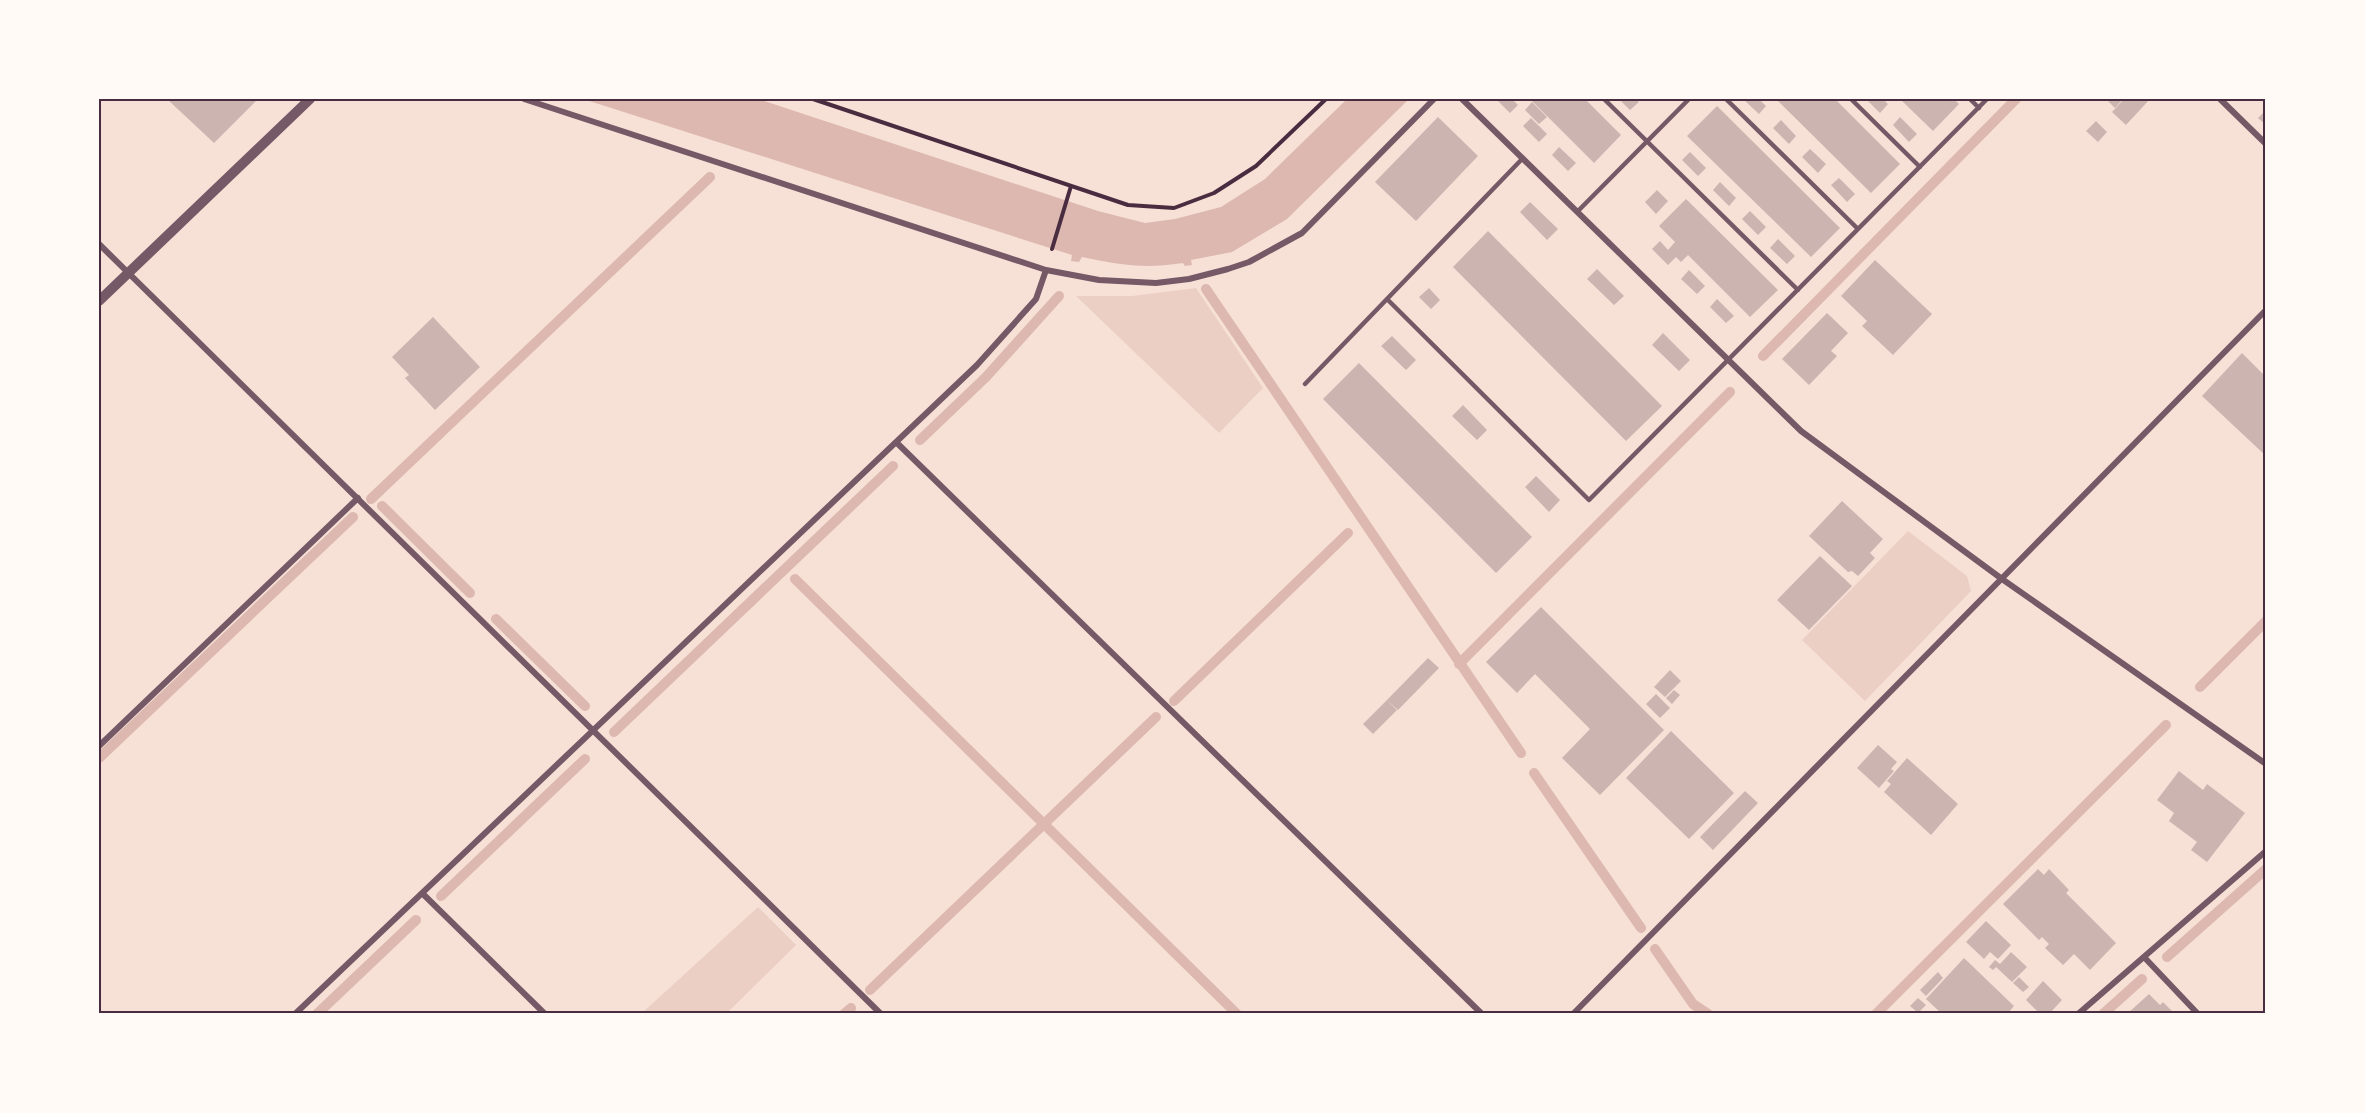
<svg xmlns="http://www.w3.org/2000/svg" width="2365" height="1113" font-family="Karla,sans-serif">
  <rect width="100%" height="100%" fill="#f7e1d7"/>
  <path fill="#ebcfc5" d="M1196 288 1263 388 1219 433 1076 296H1132Z
    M1908 531 1967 576 1971 591 1865 701 1802 640Z
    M758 907 796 945 726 1014H641Z"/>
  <path fill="#dcb8b0" d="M583 99H758L1098 211 1145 223 1175 219 1221 207 1265 179 1347 99H1409L1287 219 1232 252 1191 260 1192 265 1185 266 1183 263C1142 269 1122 265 1082 257L1079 262 1071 261 1072 255Z"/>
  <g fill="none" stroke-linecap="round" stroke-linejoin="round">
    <path stroke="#dcb8b0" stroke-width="10" d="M1206 289 1521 753
      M1763 356 2016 99
      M920 440 986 377 1059 296
      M371 499 710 177
      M382 506 470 593
      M795 579 1237 1014
      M496 619 585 706
      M1459 664 1730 392
      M2200 687 2266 621
      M1174 701 1348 533
      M614 732 893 466
      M99 758 353 517
      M1534 773 1641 928
      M441 896 585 759
      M1655 949 1693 1004 1708 1014
      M2167 957 2266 869
      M870 990 1156 717
      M317 1014 416 920
      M844 1014 851 1008
      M1876 1014 2166 725
      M2103 1014 2142 979"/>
  </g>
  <path fill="#ccb4b1" d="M167 99H258L214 143Z
    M1496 99H1512L1518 105 1510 113Z
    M1530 99H1585L1621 135 1594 163Z
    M1619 99H1636L1639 102 1630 110Z
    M1743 99H1759L1766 106 1759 114Z
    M1776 99H1835L1900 164 1871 193Z
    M1866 99H1883L1888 104 1880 113Z
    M1900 99H1954L1959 104 1933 131Z
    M2106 99H2123L2115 108Z
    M2124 99H2150L2126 125 2112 112Z
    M1532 102 1547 117 1539 124 1525 110Z
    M1717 106 1840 228 1811 257 1687 136Z
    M2266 110V125L2258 118Z
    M1438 117 1478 156 1416 221 1375 182Z
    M1900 117 1917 134 1909 142 1893 125Z
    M1531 118 1547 134 1539 142 1523 126Z
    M1781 120 1796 136 1789 144 1773 128Z
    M2096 121 2107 132 2098 142 2086 131Z
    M1559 147 1576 163 1568 171 1552 155Z
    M1810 149 1826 164 1818 173 1802 157Z
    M1690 152 1706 168 1698 176 1682 160Z
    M1839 178 1855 194 1847 202 1831 185Z
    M1720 182 1736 198 1729 206 1713 190Z
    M1657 190 1668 201 1656 214 1645 202Z
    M1686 199 1778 290 1750 317 1688 255 1681 262 1676 257 1668 265 1652 249 1660 241 1668 250 1675 242 1659 226Z
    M1530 202 1558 229 1547 240 1520 212Z
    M1750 211 1766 227 1758 235 1742 219Z
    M1488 231 1662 406 1626 441 1453 267Z
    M1778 239 1795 256 1787 264 1770 248Z
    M1875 260 1932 314 1893 355 1862 326 1867 321 1841 296Z
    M1597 269 1624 296 1614 305 1587 279Z
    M1689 270 1705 286 1697 294 1681 279Z
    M1429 288 1440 300 1431 309 1419 297Z
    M1717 299 1734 316 1726 323 1710 307Z
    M1827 313 1848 333 1831 351 1837 356 1809 385 1782 359Z
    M433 317 480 367 435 410 405 378 409 375 392 357Z
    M1663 333 1690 360 1679 371 1652 345Z
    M1392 336 1416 360 1406 370 1381 346Z
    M2242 353 2266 377V456L2202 396Z
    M1359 363 1532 537 1496 573 1323 399Z
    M1463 405 1487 430 1477 440 1452 416Z
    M1536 476 1560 500 1549 512 1525 487Z
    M1842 501 1883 539 1870 553 1875 558 1858 576 1852 571 1848 572 1809 536Z
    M1820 556 1852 586 1809 630 1777 600Z
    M1541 607 1664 730 1600 795 1562 758 1590 729 1535 674 1517 693 1486 662Z
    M1428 658 1439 668 1398 710 1387 700Z
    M1670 670 1681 681 1665 697 1654 687Z
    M1674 690 1680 695 1672 704 1666 698Z
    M1656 694 1670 708 1660 718 1646 704Z
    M1387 700 1397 710 1373 734 1363 724Z
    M1671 731 1734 793 1689 839 1626 778Z
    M1878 745 1897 762 1891 769 1894 771 1879 788 1857 768Z
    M1907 758 1958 804 1931 835 1884 792 1891 784 1887 781Z
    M2179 771 2203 790 2207 784 2245 813 2207 862 2191 850 2197 842 2169 821 2174 813 2157 800Z
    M1745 791 1758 803 1713 850 1700 837Z
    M2038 869 2044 875 2049 869 2069 890 2066 893 2116 943 2090 970 2074 954 2063 965 2045 948 2049 944 2042 937 2039 940 2003 904Z
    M1986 921 2011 945 1998 959 1990 952 1984 959 1966 942Z
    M2011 952 2027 967 2012 982 1996 967 1993 970 1989 967 1995 960 2000 964Z
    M1964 958 2014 1006 2007 1014H1942L1926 999Z
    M1938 972 1943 978 1926 996 1920 990Z
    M2019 977 2029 987 2023 992 2013 983Z
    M2043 981 2062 1000 2049 1014H2040L2026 1000Z
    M2149 994 2160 1005 2163 1002 2172 1011 2169 1014H2127Z
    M1918 998 1926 1005 1918 1013 1910 1006Z"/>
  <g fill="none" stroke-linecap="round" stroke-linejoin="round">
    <path stroke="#4a2c40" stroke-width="4" d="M813 99 1128 205 1174 208 1214 193 1256 166 1326 99
      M1052 249 1071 186"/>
    <path stroke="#755966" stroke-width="4.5" d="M1604 99 1798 290
      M1726 99 1858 229
      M1851 99 1920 167
      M1970 99 1979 108
      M1577 212 1689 99
      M1387 299 1589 500 1987 99
      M1305 384 1523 158"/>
    <path stroke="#755966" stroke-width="6" d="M524 99 1046 270 1099 280 1156 283 1189 279 1228 269 1249 262 1302 233 1434 99
      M1462 99 1801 431 2002 579 2266 764
      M2220 99 2266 144
      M99 244 881 1014
      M896 442 1482 1014
      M99 746 358 498
      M422 893 545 1014
      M2144 957 2198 1014
      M295 1014 977 365 1036 299 1046 270
      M1573 1014 2266 310
      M2078 1014 2266 851"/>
    <path stroke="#755966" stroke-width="10" d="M99 301 310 99"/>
  </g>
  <rect width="2365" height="1113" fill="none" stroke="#fffaf5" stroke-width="201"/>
  <rect x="100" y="100" width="2164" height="912" fill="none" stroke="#4a2c40" stroke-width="2"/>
</svg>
